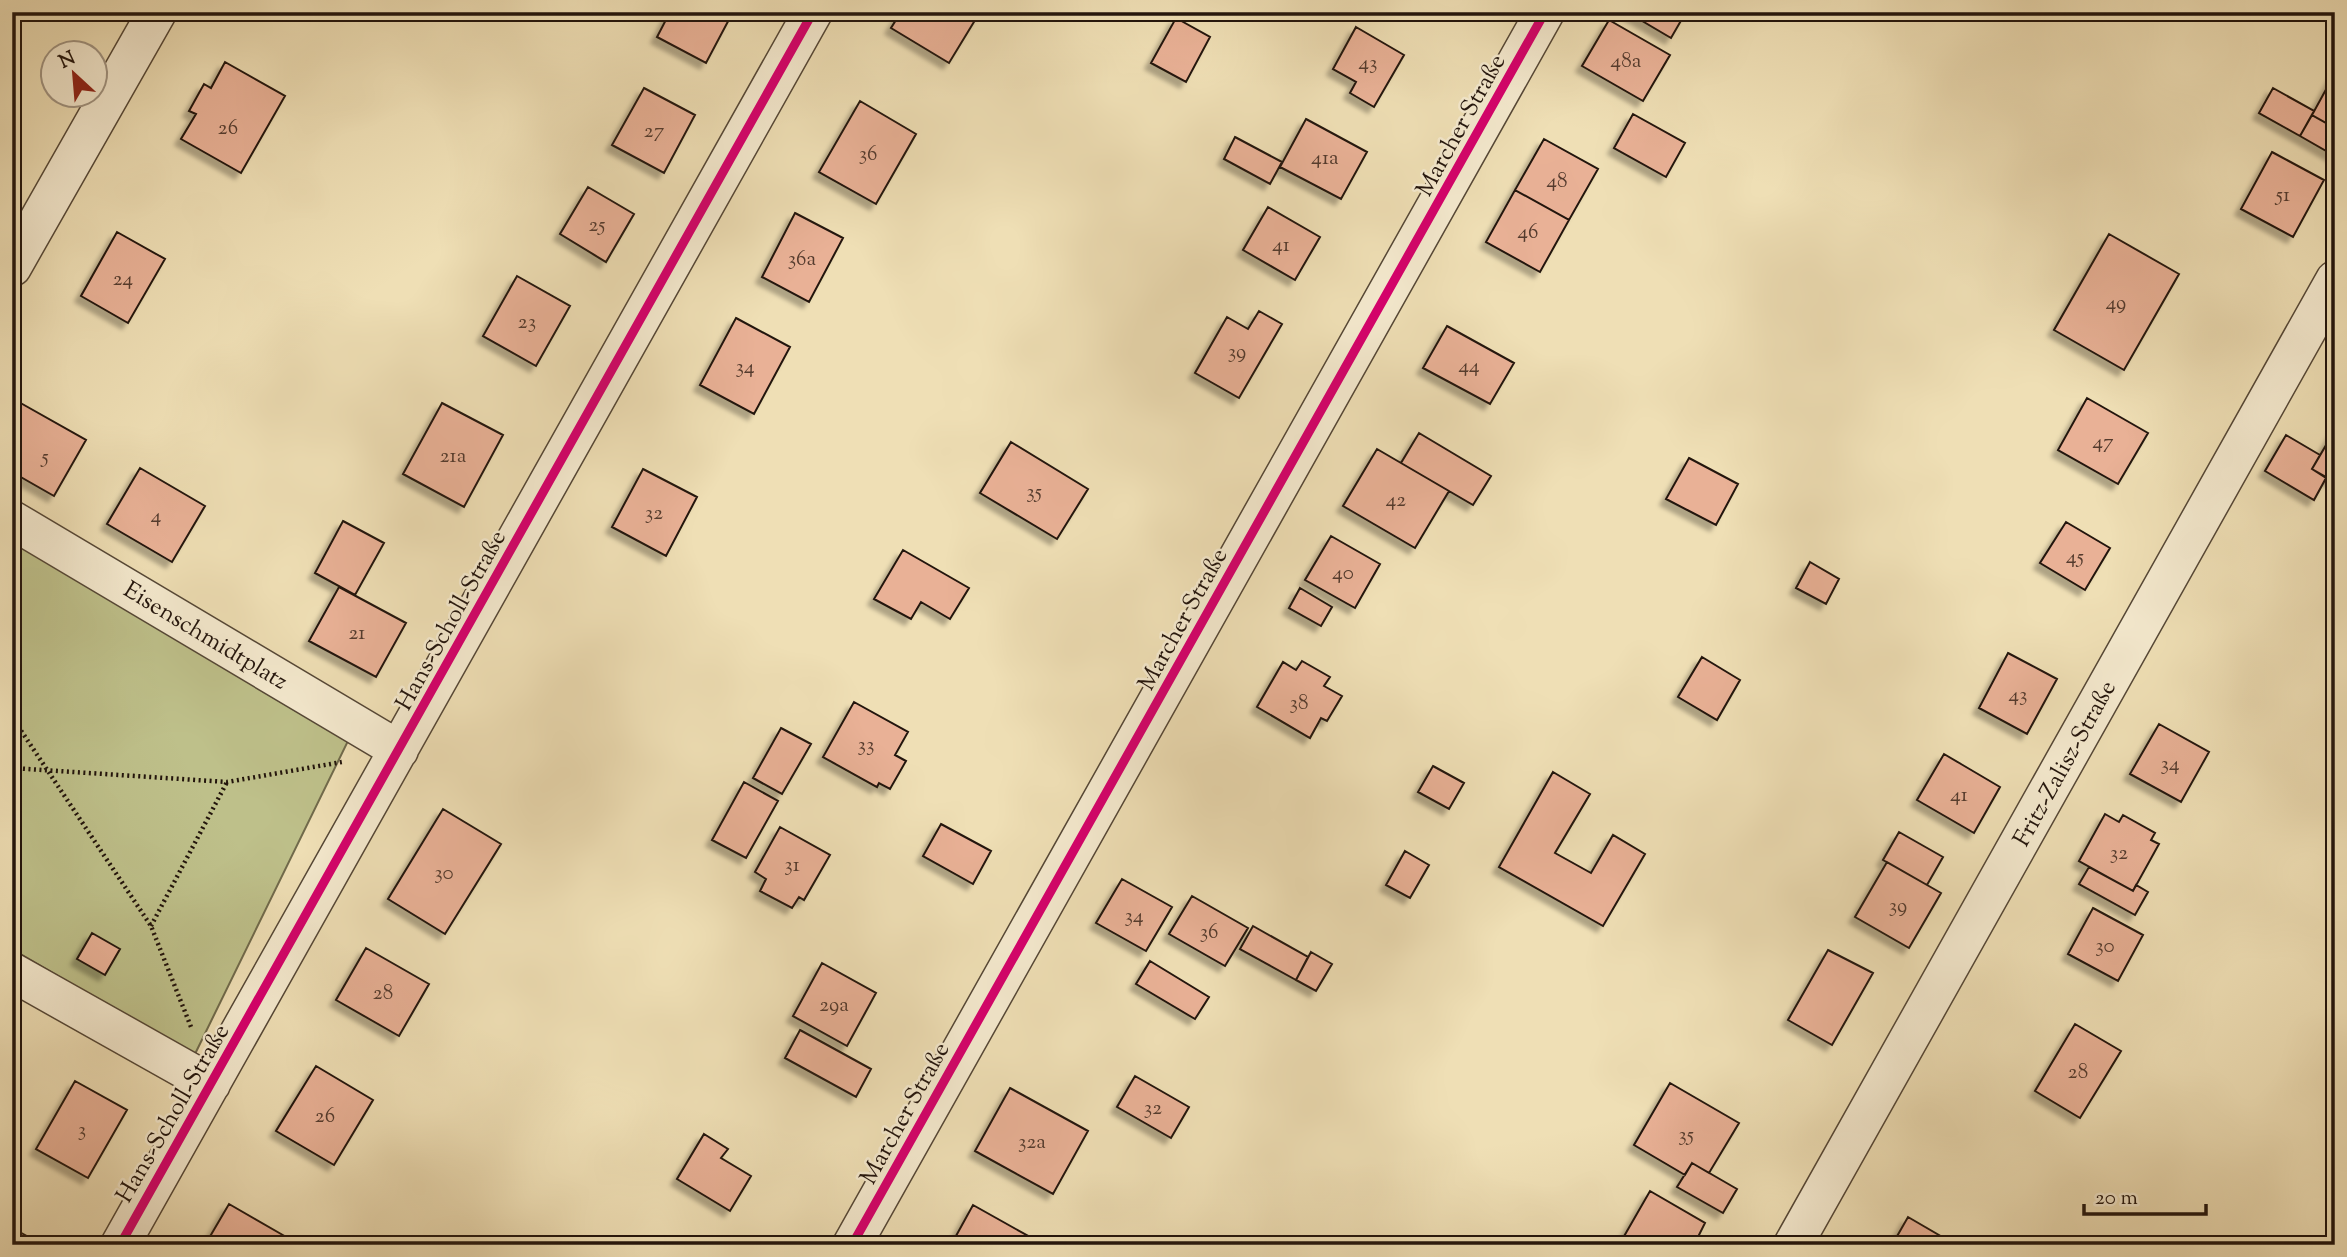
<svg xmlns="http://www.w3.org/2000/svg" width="2347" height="1257" font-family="'Sorts Mill Goudy',serif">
  <defs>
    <filter id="shadow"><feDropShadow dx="-6" dy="6" stdDeviation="2" flood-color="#0004"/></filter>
  </defs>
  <rect width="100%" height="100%" fill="#efdfb5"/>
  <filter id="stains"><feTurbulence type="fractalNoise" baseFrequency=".00286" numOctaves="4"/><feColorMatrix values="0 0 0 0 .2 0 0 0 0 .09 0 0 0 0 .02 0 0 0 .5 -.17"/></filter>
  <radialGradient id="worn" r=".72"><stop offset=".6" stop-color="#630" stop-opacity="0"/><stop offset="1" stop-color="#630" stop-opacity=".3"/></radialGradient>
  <path fill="#bec08a" stroke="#706a4b" stroke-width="2" d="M12 536 348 741 194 1056 12 949Z"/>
  <path fill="#e9b196" stroke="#22140c" stroke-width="2" filter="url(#shadow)" d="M670 12H733L706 63 657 37Z
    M901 12H980L949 63 891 28Z
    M1627 12H1686L1671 38Z
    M1176 18 1210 37 1186 82 1151 63Z
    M1609 20 1670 55 1643 101 1582 66Z
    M1356 27 1404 55 1374 107 1350 93 1356 82 1333 69Z
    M225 62 285 96 241 173 181 139 196 114 189 111 204 84 211 88Z
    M2335 73V128L2312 115Z
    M644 88 695 115 664 173 612 145Z
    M2273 88 2314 111 2300 136 2259 113Z
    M860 101 916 134 876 204 819 172Z
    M1633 114 1685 143 1666 177 1614 148Z
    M2312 115 2335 128V156L2300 136Z
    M1306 119 1367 152 1341 199 1280 167Z
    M1235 137 1282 162 1270 184 1224 159Z
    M1544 139 1598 169 1569 220 1515 190Z
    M2272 152 2324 180 2293 237 2241 209Z
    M588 187 634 214 606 262 560 234Z
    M1515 190 1569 220 1540 272 1486 242Z
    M1268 207 1320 237 1295 280 1243 250Z
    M795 213 843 238 809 302 762 277Z
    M117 232 165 259 128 323 81 296Z
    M2109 234 2179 274 2124 370 2054 330Z
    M517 276 570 306 536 366 483 336Z
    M1259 311 1282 324 1239 398 1195 373 1227 317 1248 329Z
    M736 318 790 347 754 414 700 385Z
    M1447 326 1514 363 1490 404 1423 368Z
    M2087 398 2148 433 2118 484 2058 450Z
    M17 401 86 440 54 496 12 472V409Z
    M442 403 503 435 464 507 403 474Z
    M2335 430V482L2312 469Z
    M1419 433 1491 476 1473 505 1401 463Z
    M2286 435 2320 455 2312 469 2326 478 2314 500 2265 471Z
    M1011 442 1088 489 1057 539 980 493Z
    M1377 449 1449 491 1415 548 1343 506Z
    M1689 458 1738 484 1716 525 1666 499Z
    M140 468 205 506 172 562 107 524Z
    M643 469 697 497 666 556 612 527Z
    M343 521 384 543 355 595 315 573Z
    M2066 522 2110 548 2085 590 2040 563Z
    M1331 536 1380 564 1355 608 1305 580Z
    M903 550 969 588 950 619 921 602 911 619 874 599Z
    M1810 562 1839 579 1826 604 1796 588Z
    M339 587 406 623 376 677 309 641Z
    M1300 588 1332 607 1321 626 1289 608Z
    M2008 653 2057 679 2027 734 1979 708Z
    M1702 657 1740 680 1717 720 1678 697Z
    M1302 661 1330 677 1324 686 1342 696 1327 721 1321 718 1310 738 1257 707 1283 662 1296 670Z
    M854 702 908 732 895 755 906 761 890 789 879 783 877 787 823 757Z
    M2159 724 2209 752 2181 802 2130 774Z
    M781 728 811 744 782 794 753 778Z
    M1944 754 2000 787 1974 833 1917 800Z
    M1433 766 1464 783 1449 809 1418 792Z
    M1553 772 1590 794 1555 853 1591 873 1613 835 1645 854 1603 926 1499 867Z
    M744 782 778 801 746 858 712 840Z
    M443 809 501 844 445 934 388 899Z
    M2105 814 2119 822 2123 815 2155 833 2151 840 2159 844 2133 891 2079 861Z
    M941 824 991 851 973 884 923 856Z
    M780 827 830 855 804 900 799 897 792 908 760 891 766 879 755 872Z
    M1899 832 1943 857 1927 885 1883 860Z
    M1405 851 1429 865 1410 898 1386 885Z
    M1887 862 1941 893 1909 948 1855 917Z
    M2089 867 2133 891 2136 885 2148 892 2135 915 2079 884Z
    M1122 879 1172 907 1146 951 1096 923Z
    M1192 896 1248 928 1225 966 1169 934Z
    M2093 908 2143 935 2118 981 2068 954Z
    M1253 926 1308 957 1296 980 1240 949Z
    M92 933 120 949 105 975 77 959Z
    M366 948 429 984 399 1036 336 1000Z
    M1828 950 1873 973 1832 1045 1788 1020Z
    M1311 952 1332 964 1316 991 1296 980Z
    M1150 961 1209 997 1195 1019 1136 984Z
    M822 963 876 993 847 1046 793 1016Z
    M2075 1024 2121 1051 2080 1118 2035 1091Z
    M800 1030 871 1069 856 1097 785 1058Z
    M316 1066 373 1100 334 1165 276 1131Z
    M1135 1076 1189 1107 1171 1138 1117 1107Z
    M75 1081 127 1110 88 1178 36 1149Z
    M1670 1083 1739 1123 1709 1173 1692 1163 1685 1175 1634 1145Z
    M1010 1088 1088 1131 1053 1194 975 1151Z
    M704 1134 728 1149 721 1158 751 1176 730 1211 677 1179Z
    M1692 1163 1737 1189 1723 1213 1677 1187Z
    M1650 1191 1705 1223 1694 1245H1619Z
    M229 1204 288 1238 284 1245H205Z
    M973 1205 1030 1237 1026 1245H951Z
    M1908 1217 1956 1245H1892Z
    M16 1230 43 1245H12V1237Z"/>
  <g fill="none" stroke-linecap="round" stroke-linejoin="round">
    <g stroke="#554736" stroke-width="41">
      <path id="minor" d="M12 520 399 750
        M12 972 211 1084
        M120 1245 813 12
        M852 1245 1545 12
        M1793 1245 2335 280"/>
    </g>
    <g stroke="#554736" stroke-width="41">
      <path id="tertiary" d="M12 267 157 12"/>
    </g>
    <path stroke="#22140c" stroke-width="4.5" stroke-dasharray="2 3.5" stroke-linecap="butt" d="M12 717 151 926 191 1027
      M12 768 227 782 342 762
      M151 926 227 782"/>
    <use href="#minor" stroke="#f5eacf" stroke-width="38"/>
    <use href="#tertiary" stroke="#f5eacf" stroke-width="38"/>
    <g stroke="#f5eacf" stroke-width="13">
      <path id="cycleway" d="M120 1245 813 12
        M852 1245 1545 12"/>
    </g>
    <use href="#cycleway" stroke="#d6006c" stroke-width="9"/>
  </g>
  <g text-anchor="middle" stroke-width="5" stroke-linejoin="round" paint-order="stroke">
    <g font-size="21" fill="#543b2e">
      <text x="1626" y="67">48a</text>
      <text x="1368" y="69">43</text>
      <text x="228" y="134">26</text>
      <text x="654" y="137">27</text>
      <text x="868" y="160">36</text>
      <text x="1325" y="164">41a</text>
      <text x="1557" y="187">48</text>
      <text x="2283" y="201">51</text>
      <text x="597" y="231">25</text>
      <text x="1528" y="238">46</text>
      <text x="1281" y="251">41</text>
      <text x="802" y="265">36a</text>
      <text x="123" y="285">24</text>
      <text x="2116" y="309">49</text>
      <text x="527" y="328">23</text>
      <text x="1237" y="358">39</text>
      <text x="1469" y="372">44</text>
      <text x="745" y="373">34</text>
      <text x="2103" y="448">47</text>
      <text x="453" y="462">21a</text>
      <text x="45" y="463">5</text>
      <text x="1034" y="498">35</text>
      <text x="1396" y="506">42</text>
      <text x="654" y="519">32</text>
      <text x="156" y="522">4</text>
      <text x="2075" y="563">45</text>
      <text x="1343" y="579">40</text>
      <text x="357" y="639">21</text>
      <text x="2018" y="701">43</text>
      <text x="1299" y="709">38</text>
      <text x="866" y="751">33</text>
      <text x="2170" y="770">34</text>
      <text x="1959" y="801">41</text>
      <text x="2119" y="859">32</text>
      <text x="792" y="871">31</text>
      <text x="444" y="879">30</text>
      <text x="1898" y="912">39</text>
      <text x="1134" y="922">34</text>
      <text x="1209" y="938">36</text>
      <text x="2105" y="952">30</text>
      <text x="383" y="999">28</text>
      <text x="834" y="1011">29a</text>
      <text x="2078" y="1078">28</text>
      <text x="1153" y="1114">32</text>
      <text x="325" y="1122">26</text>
      <text x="82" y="1136">3</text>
      <text x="1686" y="1141">35</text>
      <text x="1032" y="1148">32a</text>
    </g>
    <g font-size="24" fill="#22140c" stroke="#f5eacf">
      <text transform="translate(1460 125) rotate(-61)" y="8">Marcher Straße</text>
      <text transform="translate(1182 619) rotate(-61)" y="8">Marcher Straße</text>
      <text transform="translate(450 620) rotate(-61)" y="8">Hans-Scholl-Straße</text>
      <text transform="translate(206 635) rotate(31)" y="8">Eisenschmidtplatz</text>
      <text transform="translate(2064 763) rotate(-61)" y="8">Fritz-Zalisz-Straße</text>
      <text transform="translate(172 1113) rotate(-60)" y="8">Hans-Scholl-Straße</text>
      <text transform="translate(904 1113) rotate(-61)" y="8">Marcher Straße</text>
    </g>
  </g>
  <rect width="2347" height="1257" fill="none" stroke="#efdfb5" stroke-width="42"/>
  <rect x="14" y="14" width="2319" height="1229" fill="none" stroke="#22140c" stroke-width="3.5"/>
  <rect x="21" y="21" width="2305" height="1215" fill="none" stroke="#22140c" stroke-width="2"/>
  <g transform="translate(74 74) rotate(334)"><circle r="33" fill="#f5eacf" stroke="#a19481" stroke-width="2"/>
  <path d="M0-5L12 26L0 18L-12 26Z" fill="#8f2418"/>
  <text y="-10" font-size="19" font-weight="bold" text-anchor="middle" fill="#22140c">N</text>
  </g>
  <path d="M2084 1204v10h122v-10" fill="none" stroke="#22140c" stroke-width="3.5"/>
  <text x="2095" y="1204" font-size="21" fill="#22140c" stroke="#f5eacf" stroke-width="5" paint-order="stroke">20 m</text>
  <rect width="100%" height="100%" filter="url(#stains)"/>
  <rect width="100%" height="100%" fill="url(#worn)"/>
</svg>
